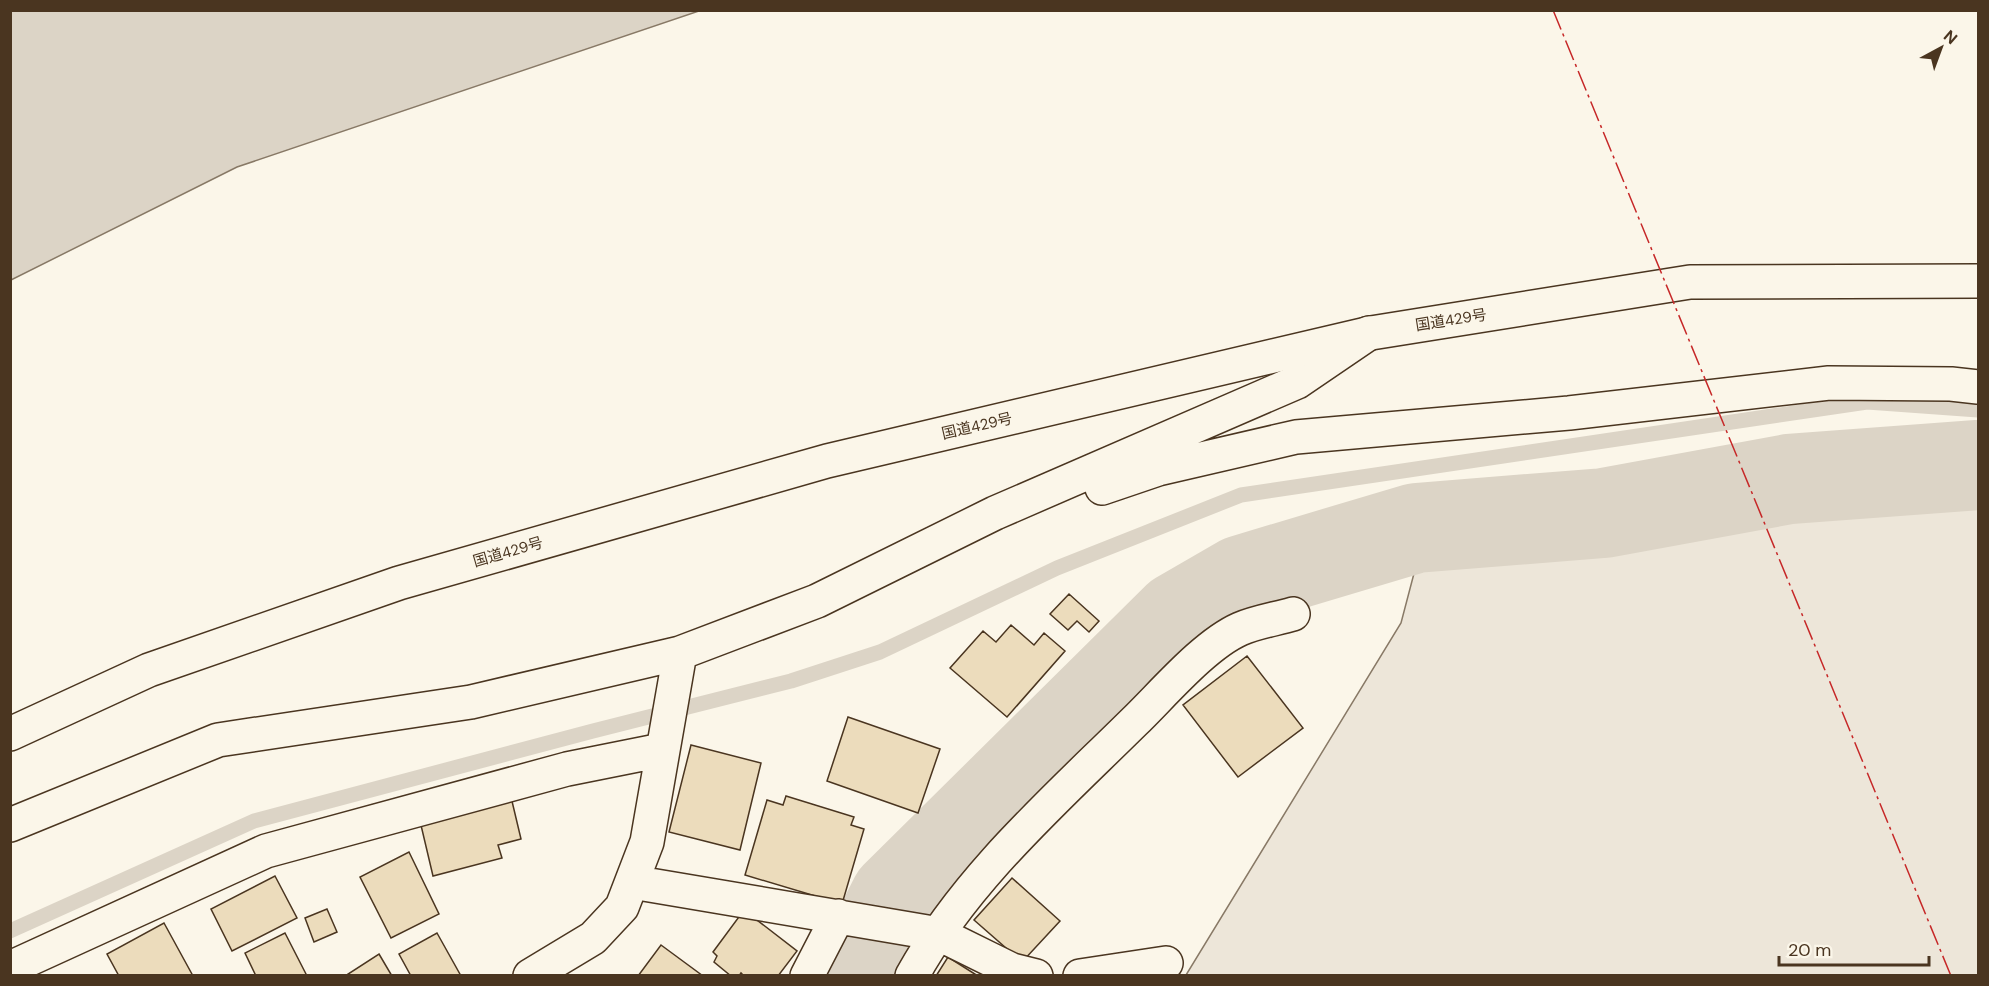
<svg xmlns="http://www.w3.org/2000/svg" width="1989" height="986" font-family="'DM Sans','Noto Sans JP',sans-serif">
  <rect width="100%" height="100%" fill="#fbf6e9"/>
  <path fill="#ede6d9" stroke="#887966" stroke-width="1.5" d="M1978 484V975H1186L1401 623 1417 562 1710 517Z"/>
  <path fill="#dcd4c6" stroke="#887966" stroke-width="1.5" d="M11 10H699V11L237 167 11 280Z"/>
  <g fill="none" stroke-linecap="round" stroke-linejoin="round">
    <path stroke="#dcd4c6" stroke-width="15" d="M10 931 254 821 593 731 791 681 880 652 1057 568 1241 495 1867 402 1978 410"/>
    <path stroke="#dcd4c6" stroke-width="90" d="M855 976 895 897 1178 617 1242 580 1416 528 1604 513 1789 479 1978 465"/>
  </g>
  <path fill="#ecdcbc" stroke="#4a3520" stroke-width="1.5" d="M1069 594 1099 621 1089 632 1077 621 1068 630 1050 614Z
    M1011 625 1034 645 1044 633 1065 651 1007 717 950 668 983 631 996 642Z
    M1247 656 1303 728 1238 777 1183 705Z
    M848 717 940 749 918 813 827 781Z
    M691 745 761 763 740 850 669 832Z
    M786 796 854 817 851 825 864 829 842 904 745 875 767 800 783 805Z
    M511 797 521 839 498 845 502 858 433 876 420 821Z
    M409 852 439 914 391 938 360 877Z
    M275 876 297 918 232 951 211 909Z
    M1012 878 1060 921 1022 962 974 920Z
    M327 909 337 932 314 942 305 918Z
    M744 910 797 951 778 976H744L741 973 739 976H731L714 962 717 956 713 952Z
    M164 923 193 976H119L107 954Z
    M285 933 307 976H256L245 953Z
    M437 933 461 976H411L399 954Z
    M661 945 703 976H638Z
    M379 954 392 976H345Z
    M948 957 978 976H936Z"/>
  <g fill="none" stroke-linecap="round" stroke-linejoin="round">
    <g stroke="#4a3520" stroke-width="36">
      <path id="minor" d="M1102 488 1158 469 1296 437 1569 413 1829 383 1951 384 1978 387
        M10 825 218 740 471 702 680 653 817 601 995 513 1297 382 1369 333
        M632 882 939 934 1012 970 1036 976
        M10 968 266 851 567 769 662 750
        M530 976 593 938 622 907 647 842 680 653
        M807 976 838 916
        M912 976C965 879 1056 799 1134 722 1163 694 1204 645 1240 629 1256 622 1276 619 1293 614
        M1080 976 1166 963"/>
    </g>
    <g stroke="#4a3520" stroke-width="36">
      <path id="highway" d="M10 734 149 670 399 583 827 461 1371 333 1690 282 1978 281"/>
    </g>
    <use href="#minor" stroke="#fbf6e9" stroke-width="33"/>
    <use href="#highway" stroke="#fbf6e9" stroke-width="33"/>
    <path stroke="#c62828" stroke-width="1.5" stroke-dasharray="21 4.5 3 4.5" stroke-linecap="butt" d="M1553 10 1951 976"/>
  </g>
  <g text-anchor="middle" stroke-width="4.5" stroke-linejoin="round" paint-order="stroke">
    <g font-size="15" fill="#4a3520" stroke="#fbf6e9">
      <text transform="translate(1451 320) rotate(-9)" y="5">国道429号</text>
      <text transform="translate(977 426) rotate(-13)" y="5">国道429号</text>
      <text transform="translate(508 552) rotate(-16)" y="5">国道429号</text>
    </g>
  </g>
  <rect width="1989" height="986" fill="none" stroke="#4a3520" stroke-width="24"/>
  <g transform="translate(1941 48) rotate(41)" stroke="#fbf6e9" stroke-width="4.5" paint-order="stroke">
  <path d="M0-4.5L10 22L0 15L-10 22Z" fill="#4a3520"/>
  <text y="-9" font-size="16" font-weight="bold" text-anchor="middle" fill="#4a3520">N</text>
  </g>
  <path d="M1779 956v9h150v-9" fill="none" stroke="#4a3520" stroke-width="3"/>
  <text x="1788" y="956" font-size="18" fill="#4a3520" stroke="#fbf6e9" stroke-width="4.5" paint-order="stroke">20 m</text>
</svg>
